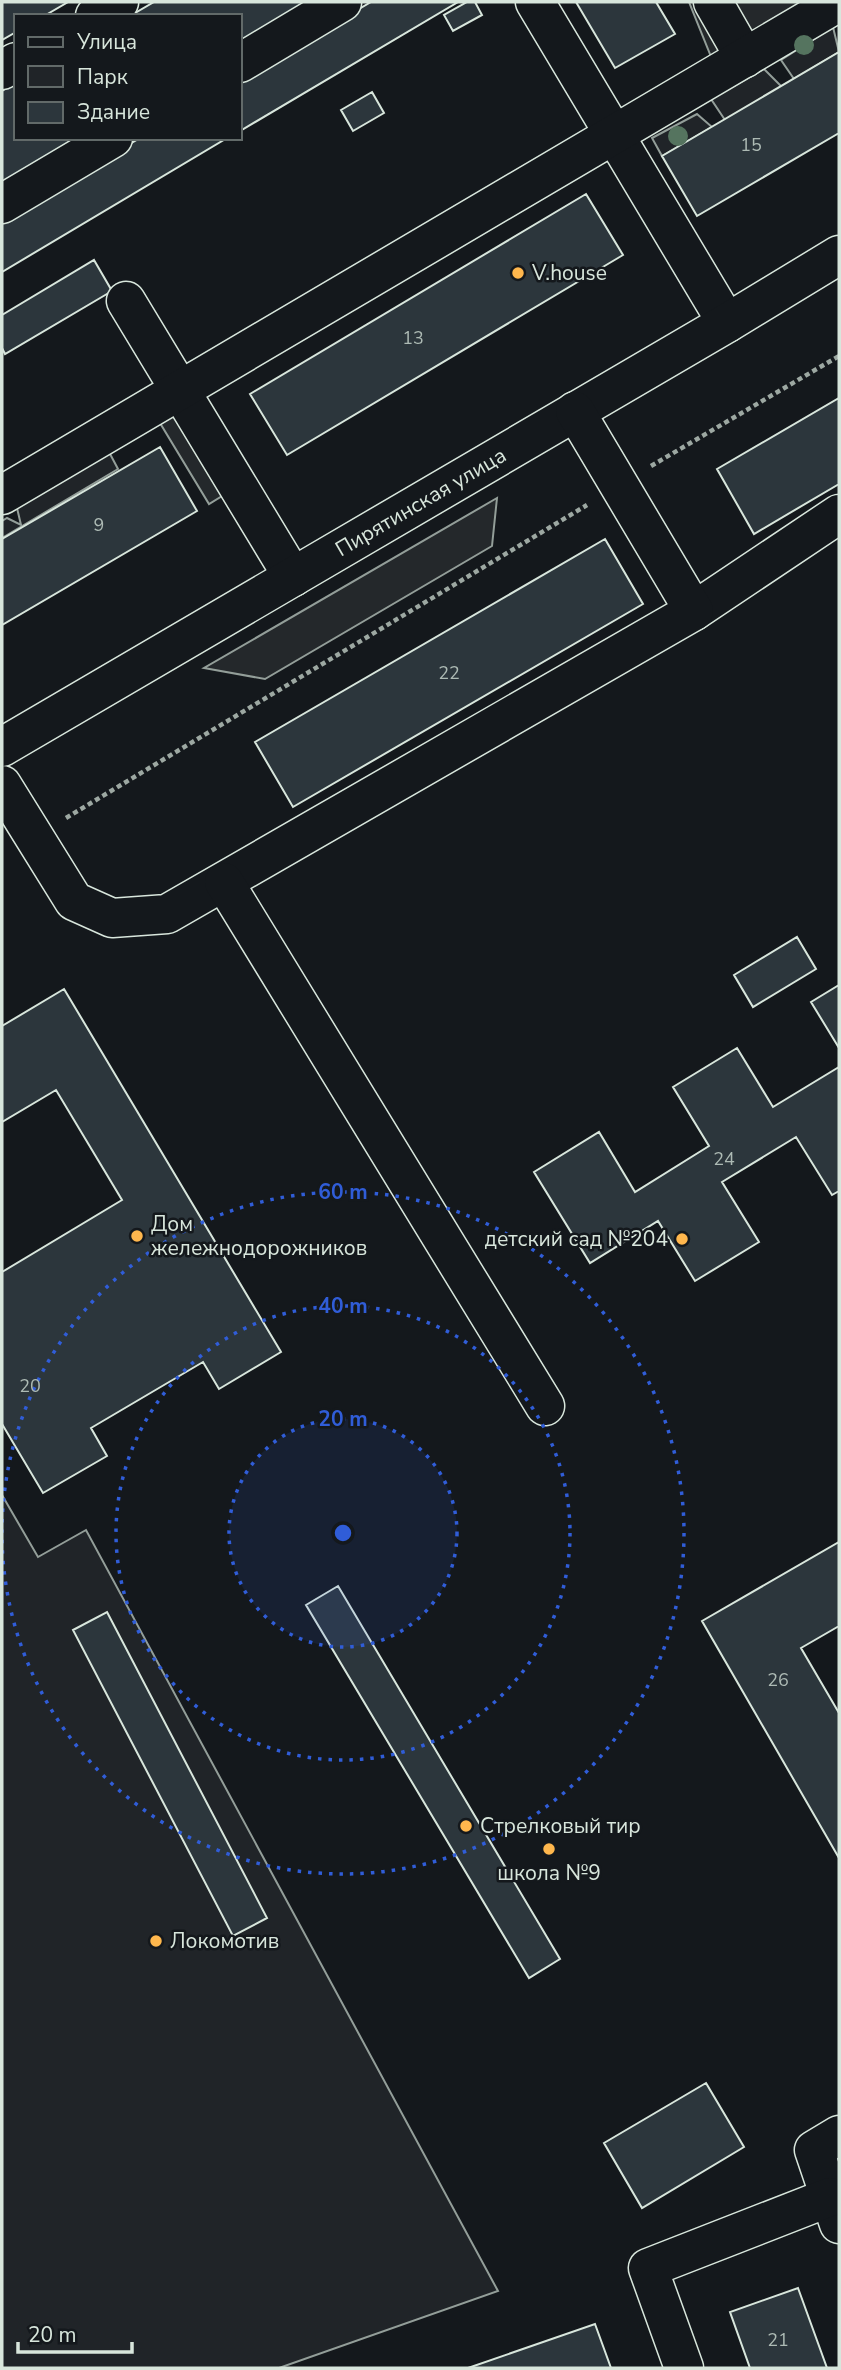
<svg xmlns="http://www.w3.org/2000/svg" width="841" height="2370" font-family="'Nunito Sans',sans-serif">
  <rect width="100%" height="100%" fill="#14181c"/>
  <path fill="#202428" stroke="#939e99" stroke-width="2" d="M833 27 839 52 794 79 781 60Z
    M764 69 782 87 725 120 711 99Z
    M697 114 712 127 662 156 652 138Z
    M109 452 118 469 2 538V521L7 518 21 525 17 508Z
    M2 1495 38 1557 86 1530 498 2291 279 2368H2Z"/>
  <path fill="#24282b" stroke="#939e99" stroke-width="2" d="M689 2H824L716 69Z
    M186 407 235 488 209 504 160 423Z
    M497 498 492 546 265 679 204 668Z"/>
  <path fill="#2c363c" stroke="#d8e6dc" stroke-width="2" d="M2 2H68L44 16H16V32L2 40Z
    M154 2H314L240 45V16H130Z
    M371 2H458L240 131V79Z
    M467 2H475L482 15 453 31 444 15Z
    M576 2H656L675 34 615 68Z
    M839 52V133L697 216 662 156Z
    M16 82V138H81L2 184V91Z
    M372 92 384 113 353 131 341 110Z
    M140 138H227L2 272V220Z
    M586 194 623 255 287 455 250 394Z
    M94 260 112 291 5 354 2 348V315Z
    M839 398V484L754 534 717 469Z
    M160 447 197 511 2 625V539Z
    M605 539 643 604 293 807 255 742Z
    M797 937 816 969 753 1007 734 975Z
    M839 985V1048L811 1002Z
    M64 989 281 1352 219 1389 203 1362 91 1428 107 1456 43 1493 2 1424V1272L122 1200 56 1090 2 1122V1026Z
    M737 1048 773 1107 839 1067V1191L832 1195 796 1137 722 1182 759 1242 695 1281 658 1221 590 1263 534 1172 599 1132 635 1192 709 1146 673 1087Z
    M839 1542V1626L801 1648 839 1713V1858L702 1621Z
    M338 1586 560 1959 529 1978 306 1605Z
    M107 1612 267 1918 233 1936 73 1630Z
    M706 2083 744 2147 642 2208 604 2143Z
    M798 2288 827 2368H750L730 2312Z
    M595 2324 611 2368H468Z"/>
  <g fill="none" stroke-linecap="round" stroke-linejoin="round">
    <g stroke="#d8e6dc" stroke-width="41">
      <g id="minor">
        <path d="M535 2 727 323"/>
        <path d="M713 2 745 58"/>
        <path d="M95 16 119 2"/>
        <path d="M240 63 342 2"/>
        <path d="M2 70 16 62"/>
        <path d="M2 204 113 138"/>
        <path d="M126 301 293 577"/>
        <path d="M2 495 839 2"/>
        <path d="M694 611 839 514"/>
        <path id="s1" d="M2 747 727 323 839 255"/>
        <path d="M2 785 74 901 112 918 167 914 694 611 575 411"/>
        <path d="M224 882 545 1406"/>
        <path d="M839 2135 814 2150 839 2224"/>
        <path d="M684 2368 648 2268 830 2197"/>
      </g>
    </g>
    <path stroke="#9da8a2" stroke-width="4.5" stroke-dasharray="5 3.5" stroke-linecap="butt" d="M651 466 839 356
      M66 818 587 505"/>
    <use href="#minor" stroke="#14181c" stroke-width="38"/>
  </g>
  <g fill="#55745f">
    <circle cx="804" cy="45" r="10"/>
    <circle cx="678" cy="136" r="10"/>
  </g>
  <circle cx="343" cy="1533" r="114" fill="#305dd8" fill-opacity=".12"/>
  <g fill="none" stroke="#305dd8" stroke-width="3.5" stroke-dasharray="3.5 7">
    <circle cx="343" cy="1533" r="114"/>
    <circle cx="343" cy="1533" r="227"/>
    <circle cx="343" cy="1533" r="341"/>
  </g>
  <g fill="#ffb74d" stroke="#14181c" stroke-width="2.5">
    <circle cx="518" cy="273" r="7"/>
    <circle cx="137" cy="1236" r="7"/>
    <circle cx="682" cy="1239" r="7"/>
    <circle cx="466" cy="1826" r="7"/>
    <circle cx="549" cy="1849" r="7"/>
    <circle cx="156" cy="1941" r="7"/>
  </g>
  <g text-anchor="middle" stroke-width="5" stroke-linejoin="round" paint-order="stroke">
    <g font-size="18" fill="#adbab4">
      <text x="751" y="151">15</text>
      <text x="413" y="344">13</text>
      <text x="99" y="531">9</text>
      <text x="449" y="679">22</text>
      <text x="724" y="1165">24</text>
      <text x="30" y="1392">20</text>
      <text x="778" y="1686">26</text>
      <text x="778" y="2346">21</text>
    </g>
    <g font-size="21" fill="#d8e6dc" stroke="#14181c" text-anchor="start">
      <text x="532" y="280">V.house</text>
      <text x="151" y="1231">Дом<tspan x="151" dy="24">жележнодорожников</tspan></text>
      <text x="668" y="1246" text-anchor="end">детский сад №204</text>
      <text x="480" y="1833">Стрелковый тир</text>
      <text x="549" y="1880" text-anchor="middle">школа №9</text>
      <text x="170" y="1948">Локомотив</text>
    </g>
    <g font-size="21" fill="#d8e6dc" stroke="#14181c">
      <text dy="7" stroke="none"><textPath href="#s1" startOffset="485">Пирятинская улица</textPath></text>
    </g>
  </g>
  <circle cx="343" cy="1533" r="10" fill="#305dd8" stroke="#14181c" stroke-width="3.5"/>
  <g font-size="21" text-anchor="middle" font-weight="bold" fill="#305dd8" stroke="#14181c" stroke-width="5" stroke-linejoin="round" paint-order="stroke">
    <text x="343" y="1199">60 m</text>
    <text x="343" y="1313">40 m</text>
    <text x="343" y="1426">20 m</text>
  </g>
  <rect width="841" height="2370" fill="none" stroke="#d8e6dc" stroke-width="7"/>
  <rect x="14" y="14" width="228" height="126" fill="#14181c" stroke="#626a69" stroke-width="2"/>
  <rect x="28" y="37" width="35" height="10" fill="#14181c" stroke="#626a69" stroke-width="2"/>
  <text x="77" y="49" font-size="21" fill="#d8e6dc">Улица</text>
  <rect x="28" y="66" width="35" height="21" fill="#202428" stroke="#626a69" stroke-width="2"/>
  <text x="77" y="84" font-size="21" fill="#d8e6dc">Парк</text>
  <rect x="28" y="102" width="35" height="21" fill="#2c363c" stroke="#626a69" stroke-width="2"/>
  <text x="77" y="119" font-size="21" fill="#d8e6dc">Здание</text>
  <path d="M18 2342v10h114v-10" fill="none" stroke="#d8e6dc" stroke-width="3.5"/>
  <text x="28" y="2342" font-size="21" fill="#d8e6dc" stroke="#14181c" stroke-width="5" paint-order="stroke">20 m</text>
</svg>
